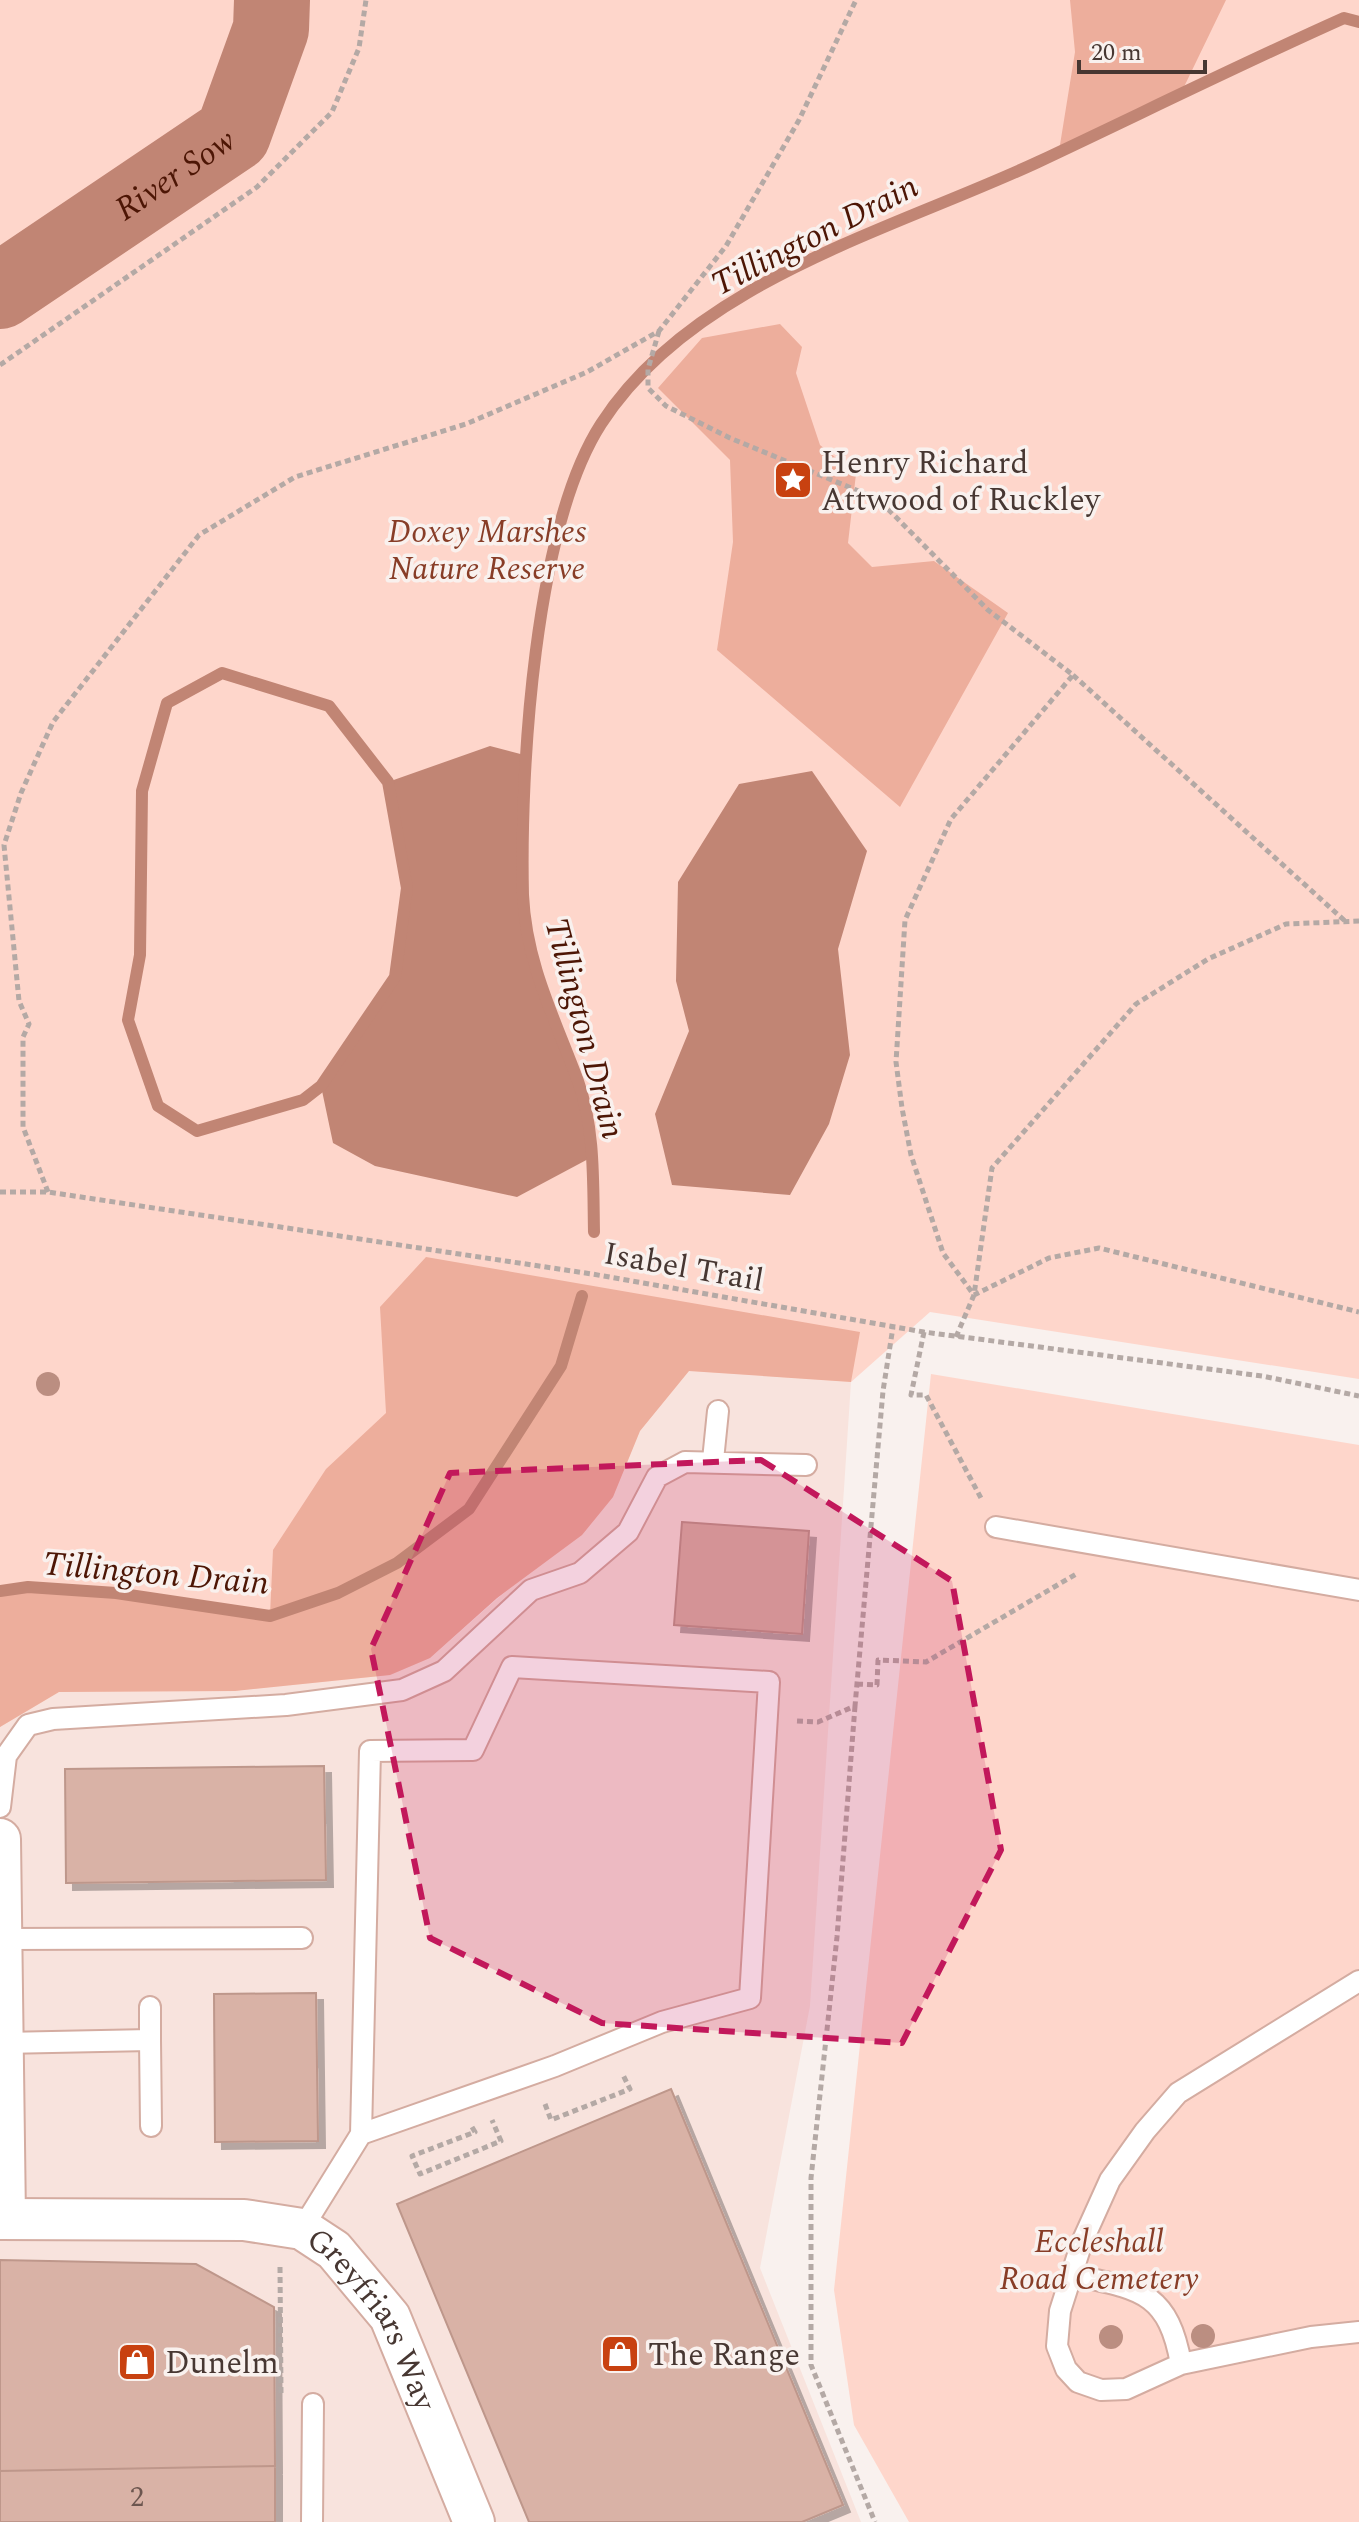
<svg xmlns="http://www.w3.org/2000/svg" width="1359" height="2522" font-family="Spectral,serif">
  <defs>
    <filter id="shadow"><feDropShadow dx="7" dy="7" stdDeviation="0" flood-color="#0004"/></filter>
  </defs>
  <rect width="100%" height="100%" fill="#f9f1ee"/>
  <path fill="#f8e3dd" d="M689 1371 851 1382 810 2006 760 2268 861 2522H0V1723L59 1692 235 1691 390 1674 430 1658 613 1497 640 1431Z"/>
  <path fill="#fed6cb" d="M0 0H1359V1379L930 1312 851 1382 689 1371 640 1431 613 1497 582 1535 497 1598 430 1658 390 1675 235 1691 59 1692 0 1727Z
    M931 1374 1359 1445V2522H909L854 2425 834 2290Z"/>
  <path fill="#edae9c" d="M1070 0H1226L1182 91 1059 151 1075 52Z
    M780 324 802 347 796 373 820 445 856 474 848 543 872 567 934 561 1008 613 900 807 717 650 733 542 730 460 658 388 702 338Z
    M426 1257 860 1332 851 1382 689 1371 640 1431 613 1497 582 1535 497 1598 430 1658 390 1675 235 1691 59 1692 0 1727V1591C91 1579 180 1610 270 1615L273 1550 326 1469 386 1413 380 1307Z"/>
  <path fill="#c18574" d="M490 746 528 756C521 823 516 898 533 964 544 1006 567 1044 579 1085 586 1108 588 1133 592 1157L517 1197 375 1166 333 1143 321 1086 395 977 407 888 388 782Z
    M812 771 867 851 838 949 850 1055 829 1124 790 1195 672 1185 655 1114 689 1031 676 981 678 882 739 784Z"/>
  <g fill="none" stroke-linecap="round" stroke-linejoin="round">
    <path stroke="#c18574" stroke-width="12" d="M222 673 329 706 388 782 407 888 395 977 321 1086 303 1100 197 1131 158 1106 128 1020 140 955 142 791 167 703Z
      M594 1232C593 1183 595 1128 578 1081 555 1019 526 963 523 895 520 771 534 528 601 424 692 282 892 230 1038 162 1140 114 1241 64 1344 18L1359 22
      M0 1591 28 1587 116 1593 270 1616 338 1593 397 1563 469 1509 561 1366 582 1296"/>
    <path stroke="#c18574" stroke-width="76" id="s1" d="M0 291 233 134 271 29 272 0"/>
  </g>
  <path fill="#d9b2a6" stroke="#be978b" stroke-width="2" filter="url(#shadow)" d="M682 1522 809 1531 802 1634 674 1625Z
    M324 1766 326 1880 66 1883 65 1769Z
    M316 1993 318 2141 215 2142 214 1994Z
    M671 2089 843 2505 802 2522H529L397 2204Z
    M0 2260 196 2264 274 2307 275 2466 0 2471Z
    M275 2466V2522H0V2471Z"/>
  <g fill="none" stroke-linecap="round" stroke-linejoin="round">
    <g stroke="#d4aca1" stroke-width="24">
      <path id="service" d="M713 1460 718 1411
        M996 1527 1359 1590
        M0 1807 6 1756 28 1725 53 1719 286 1705 402 1690 444 1671 531 1590 580 1573 628 1532 657 1477 685 1462 806 1465
        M3 1939 302 1938
        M1359 1981 1178 2093 1145 2131 1110 2180 1082 2242 1060 2311 1057 2346 1066 2369 1078 2382 1101 2390 1126 2389 1181 2364 1311 2337 1359 2332
        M150 2040V2007
        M3 2043 150 2040 151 2126
        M302 2229 361 2134 555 2066 662 2022 750 1998 769 1682 512 1667 473 1750 370 1751 361 2134
        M1073 2275C1138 2289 1168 2290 1181 2364
        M312 2522 313 2404"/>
    </g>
    <g stroke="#d4aca1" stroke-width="44">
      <g id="minor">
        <path d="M0 1839 5 2219"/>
        <path id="s2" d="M0 2219 244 2220 302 2229 334 2250 390 2317 474 2522"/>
      </g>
    </g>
    <path stroke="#b4a9a5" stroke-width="5" stroke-dasharray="6 4" stroke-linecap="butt" d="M659 331 648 369V388L666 406 730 438 878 499 988 610 1073 675 951 819 905 920 896 1062 902 1108 911 1155 943 1253 974 1295 1049 1258 1099 1248 1359 1312
      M0 365 257 187 332 112 359 48 366 0
      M1073 675 1345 921
      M0 1192H48L592 1274 924 1332 1262 1376 1359 1396
      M48 1192 23 1127V1037L29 1024 19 1001 4 845 21 793 53 722 199 535 295 477 466 424 587 372 659 331 726 246 799 120 856 0
      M924 1332 911 1395H926L982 1500
      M956 1337 974 1295 992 1168 1136 1004 1208 959 1286 924 1359 921
      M857 1684 877 1685 878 1660 926 1662 1078 1573
      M855 1706 837 1937 811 2178V2365L875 2522
      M797 1721 818 1722 855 1706 883 1391 893 1327
      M545 2104 551 2120 630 2089 622 2073
      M472 2127 475 2132 412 2156 420 2174 501 2141 492 2120
      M280 2267 281 2393"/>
    <use href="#service" stroke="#fff" stroke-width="20"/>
    <use href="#minor" stroke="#fff" stroke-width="40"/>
  </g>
  <g fill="#bb8e81">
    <circle cx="48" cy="1384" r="12"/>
    <circle cx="1203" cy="2336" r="12"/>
    <circle cx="1111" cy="2337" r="12"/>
  </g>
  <path fill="#c2185b" fill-opacity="0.2" stroke="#c2185b" stroke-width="6" stroke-dasharray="16 10" stroke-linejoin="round" d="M761 1460 952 1581 1001 1850 902 2043 602 2023 430 1938 371 1649 450 1473Z"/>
  <defs>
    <g id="sight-square" transform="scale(2)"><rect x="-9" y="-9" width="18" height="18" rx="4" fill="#c84110" stroke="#f9f1ee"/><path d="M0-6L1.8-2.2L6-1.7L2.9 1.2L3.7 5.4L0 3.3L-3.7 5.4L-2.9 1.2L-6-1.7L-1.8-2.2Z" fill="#fff"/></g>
    <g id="shop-square" transform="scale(2)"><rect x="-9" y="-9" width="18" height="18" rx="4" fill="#c84110" stroke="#f9f1ee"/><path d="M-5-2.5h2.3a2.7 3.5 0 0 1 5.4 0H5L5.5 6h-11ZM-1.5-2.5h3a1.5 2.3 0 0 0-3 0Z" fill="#fff"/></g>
  </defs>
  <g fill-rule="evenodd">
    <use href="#sight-square" x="793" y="480"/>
    <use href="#shop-square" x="620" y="2354"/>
    <use href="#shop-square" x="137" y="2362"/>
  </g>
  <g text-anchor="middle" stroke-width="7" stroke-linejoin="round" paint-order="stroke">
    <g font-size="28" fill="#6c564f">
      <text x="137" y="2506">2</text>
    </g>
    <g font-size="32" fill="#473732" stroke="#f9f1ee" text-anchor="start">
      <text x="821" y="473">Henry Richard<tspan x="821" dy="37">Attwood of Ruckley</tspan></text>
      <text x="648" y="2365">The Range</text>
      <text x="165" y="2373">Dunelm</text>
    </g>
    <g font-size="32" font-style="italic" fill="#883d27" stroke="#f9f1ee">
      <text x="487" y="542">Doxey Marshes<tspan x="487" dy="37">Nature Reserve</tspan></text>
      <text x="1099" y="2252">Eccleshall<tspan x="1099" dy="37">Road Cemetery</tspan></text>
    </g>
    <g font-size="32" fill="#473732" stroke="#f9f1ee">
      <text transform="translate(684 1266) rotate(10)" y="11">Isabel Trail</text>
      <text dy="11" stroke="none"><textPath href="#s2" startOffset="420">Greyfriars Way</textPath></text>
    </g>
    <g font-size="34" font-style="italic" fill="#4d1605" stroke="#f9f1ee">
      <text dy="12" stroke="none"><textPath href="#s1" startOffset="210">River Sow</textPath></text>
      <text transform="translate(814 234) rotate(-27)" y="12">Tillington Drain</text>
      <text transform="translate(586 1028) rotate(75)" y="12">Tillington Drain</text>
      <text transform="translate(156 1572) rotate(5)" y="12">Tillington Drain</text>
    </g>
  </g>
  <path d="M1079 60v12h126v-12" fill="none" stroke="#473732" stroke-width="4"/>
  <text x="1091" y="60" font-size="24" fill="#473732" stroke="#f9f1ee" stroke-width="6" paint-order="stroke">20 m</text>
</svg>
